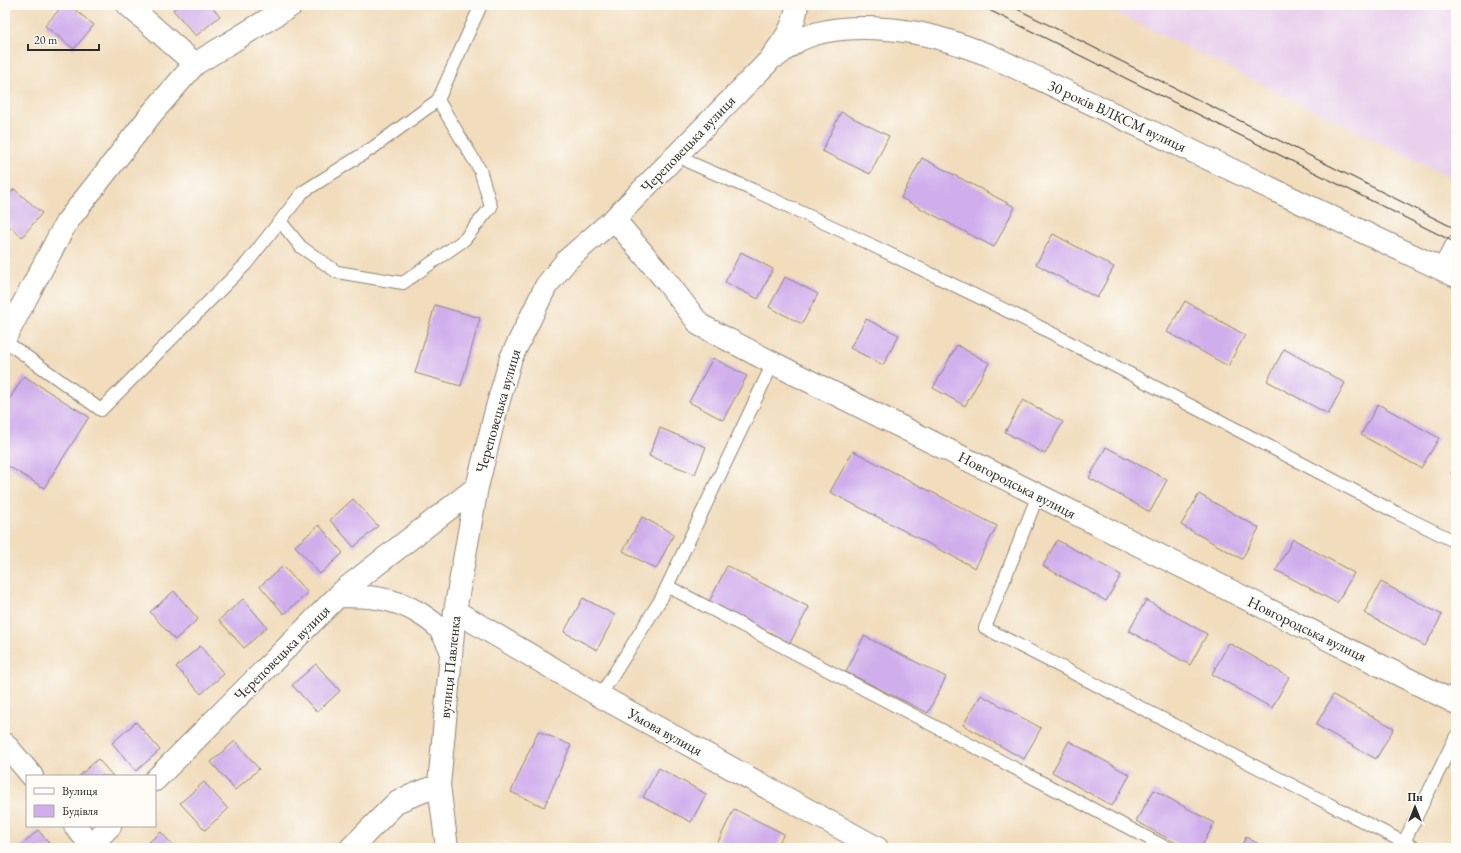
<svg xmlns="http://www.w3.org/2000/svg" width="1461" height="853" font-family="'EB Garamond',serif">
  <rect width="100%" height="100%" fill="#fdfcf7"/>
  <filter id="ink" filterUnits="userSpaceOnUse"><feTurbulence type="fractalNoise" baseFrequency=".025" numOctaves="2"/><feDisplacementMap in="SourceGraphic" scale="8" xChannelSelector="R" yChannelSelector="G"/><feConvolveMatrix kernelMatrix="1 2 1 2 8 2 1 2 1" color-interpolation-filters="sRGB"/></filter>
  <filter id="wash" filterUnits="userSpaceOnUse"><feTurbulence type="fractalNoise" baseFrequency=".012" numOctaves="4" result="noise"/><feDisplacementMap in="SourceGraphic" scale="16" xChannelSelector="R" yChannelSelector="G"/><feGaussianBlur stdDeviation="0.9" result="paint"/><feColorMatrix in="noise" values="0 0 0 0 0 0 0 0 0 0 0 0 0 0 0 0 0 1.4 0 .05"/><feComposite in="paint" operator="in"/></filter>
  <g filter="url(#wash)">
    <rect width="100%" height="100%" fill="#f1dcbc"/>
    <path fill="#e9d1ed" d="M1101 5H1456V180Z"/>
    <g id="blocks">
      <path fill="#d0aeec" d="M63 5H69L94 25 74 49 45 26Z
        M179 5H210L220 16 196 36 173 10Z
        M841 112 889 136 870 174 822 151Z
        M922 158 1015 207 994 247 901 198Z
        M14 189 42 213 22 237 5 223V200Z
        M1053 234 1114 267 1097 298 1036 264Z
        M741 252 773 269 758 299 725 282Z
        M785 277 818 294 802 324 769 307Z
        M1185 301 1245 335 1228 366 1167 332Z
        M435 305 480 318 461 386 415 373Z
        M866 319 899 335 883 365 850 348Z
        M957 345 989 363 965 406 933 388Z
        M1284 349 1345 383 1328 414 1267 381Z
        M713 358 747 376 723 420 689 402Z
        M24 376 89 417 44 488 5 464V406Z
        M1023 400 1063 422 1045 454 1005 432Z
        M1378 404 1439 438 1421 468 1361 435Z
        M660 428 706 447 695 474 649 456Z
        M1106 447 1167 480 1150 512 1089 478Z
        M853 451 997 526 975 568 830 492Z
        M1456 464V476L1451 474Z
        M1199 494 1259 528 1242 559 1181 525Z
        M353 499 378 526 354 547 330 520Z
        M642 517 674 534 656 569 623 551Z
        M319 525 343 553 320 574 295 546Z
        M1293 539 1354 573 1337 603 1276 570Z
        M1057 540 1121 575 1106 601 1043 566Z
        M283 566 308 593 284 614 260 586Z
        M727 566 809 607 790 643 709 602Z
        M1381 582 1442 615 1425 646 1364 613Z
        M174 591 198 619 175 640 150 612Z
        M583 598 615 615 597 650 564 632Z
        M243 599 267 627 244 648 219 620Z
        M1146 600 1207 634 1190 665 1129 631Z
        M864 636 946 677 928 713 846 672Z
        M1229 643 1289 677 1272 708 1212 674Z
        M200 646 224 674 201 694 176 667Z
        M316 664 340 691 317 712 292 685Z
        M981 695 1041 728 1024 759 963 725Z
        M1333 695 1394 728 1376 759 1316 725Z
        M136 722 160 750 136 771 112 743Z
        M538 731 571 745 544 807 511 792Z
        M235 741 259 769 235 790 211 762Z
        M1069 741 1130 775 1112 806 1052 772Z
        M98 759 113 776H79Z
        M659 768 706 794 691 822 643 797Z
        M204 782 228 809 205 830 180 803Z
        M1154 790 1214 823 1201 848H1185L1136 821Z
        M734 809 784 834 776 848H720L716 846Z
        M38 830 53 848H19Z
        M161 832 175 848H142Z
        M1246 837 1266 848H1240Z"/>
    </g>
  </g>
  <g filter="url(#ink)">
    <use href="#blocks" fill-opacity="0" stroke="#8e8474" stroke-width="1"/>
    <g fill="none" stroke-linecap="round" stroke-linejoin="round">
      <g stroke="#8e8474" stroke-width="14">
        <path id="lane" d="M678 155 691 163 753 190 859 239 1036 325 1397 513 1456 542
          M280 221 301 247 337 272 403 283 464 240 491 207 480 170 438 100
          M5 341 101 410 246 264 303 192 374 147 438 100 481 5
          M1038 495 985 628 1415 848
          M667 586 1167 848
          M600 696 661 599 773 363
          M1401 848 1456 736"/>
      </g>
      <g stroke="#8e8474" stroke-width="24">
        <path id="street" d="M128 5 195 64
          M777 56C784 51 792 44 799 40 841 20 910 28 952 42 965 46 977 51 989 55L1456 276
          M614 219 667 282 700 325 773 363 1456 703
          M1443 270 1456 247
          M5 338 66 223 153 112 195 64 292 5
          M338 596C368 596 393 597 419 613 427 618 433 622 439 628 444 635 448 643 451 650
          M455 611 600 696 877 848
          M5 744 32 776
          M155 780 345 589 477 487
          M75 826 91 845
          M88 848 110 826
          M351 848 398 801 439 785
          M447 848 439 785 455 611 477 487 497 407 511 358 546 286 567 260 614 219 768 62C782 43 794 30 797 5"/>
      </g>
      <use href="#lane" stroke="#fff" stroke-width="12"/>
      <use href="#street" stroke="#fff" stroke-width="22"/>
      <path stroke="#2b2b2b" stroke-width="1" d="M979 5 1456 243
        M1009 5 1456 229"/>
    </g>
  </g>
  <g text-anchor="middle" stroke-width="3" stroke-linejoin="round" paint-order="stroke">
    <g font-size="15" fill="#2b2b2b" stroke="#fdfcf7">
      <text transform="translate(1117 116) rotate(25)" y="5">30 років ВЛКСМ вулиця</text>
      <text transform="translate(688 144) rotate(-46)" y="5">Череповецька вулиця</text>
      <text transform="translate(498 411) rotate(-74)" y="5">Череповецька вулиця</text>
      <text transform="translate(1017 485) rotate(27)" y="5">Новгородська вулиця</text>
      <text transform="translate(1307 629) rotate(26)" y="5">Новгородська вулиця</text>
      <text transform="translate(282 653) rotate(-45)" y="5">Череповецька вулиця</text>
      <text transform="translate(450 667) rotate(-84)" y="5">вулиця Павленка</text>
      <text transform="translate(665 732) rotate(29)" y="5">Умова вулиця</text>
    </g>
  </g>
  <rect width="1461" height="853" fill="none" stroke="#fdfcf7" stroke-width="20"/>
  <rect x="26" y="775" width="130" height="52" fill="#fdfcf7" stroke="#a9a8a5"/>
  <rect x="34" y="788" width="20" height="6" fill="#ffffff" stroke="#a9a8a5"/>
  <text x="62" y="795" font-size="12" fill="#2b2b2b">Вулиця</text>
  <rect x="34" y="805" width="20" height="12" fill="#d0aeec" stroke="#a9a8a5"/>
  <text x="62" y="815" font-size="12" fill="#2b2b2b">Будівля</text>
  <g transform="translate(1415 807)" stroke="#fdfcf7" stroke-width="3" paint-order="stroke">
  <path d="M0-3L7 15L0 10L-7 15Z" fill="#2b2b2b"/>
  <text y="-6" font-size="11" font-weight="bold" text-anchor="middle" fill="#2b2b2b">Пн</text>
  </g>
  <path d="M28 44v6h71v-6" fill="none" stroke="#2b2b2b" stroke-width="2"/>
  <text x="34" y="44" font-size="12" fill="#2b2b2b" stroke="#fdfcf7" stroke-width="3" paint-order="stroke">20 m</text>
</svg>
